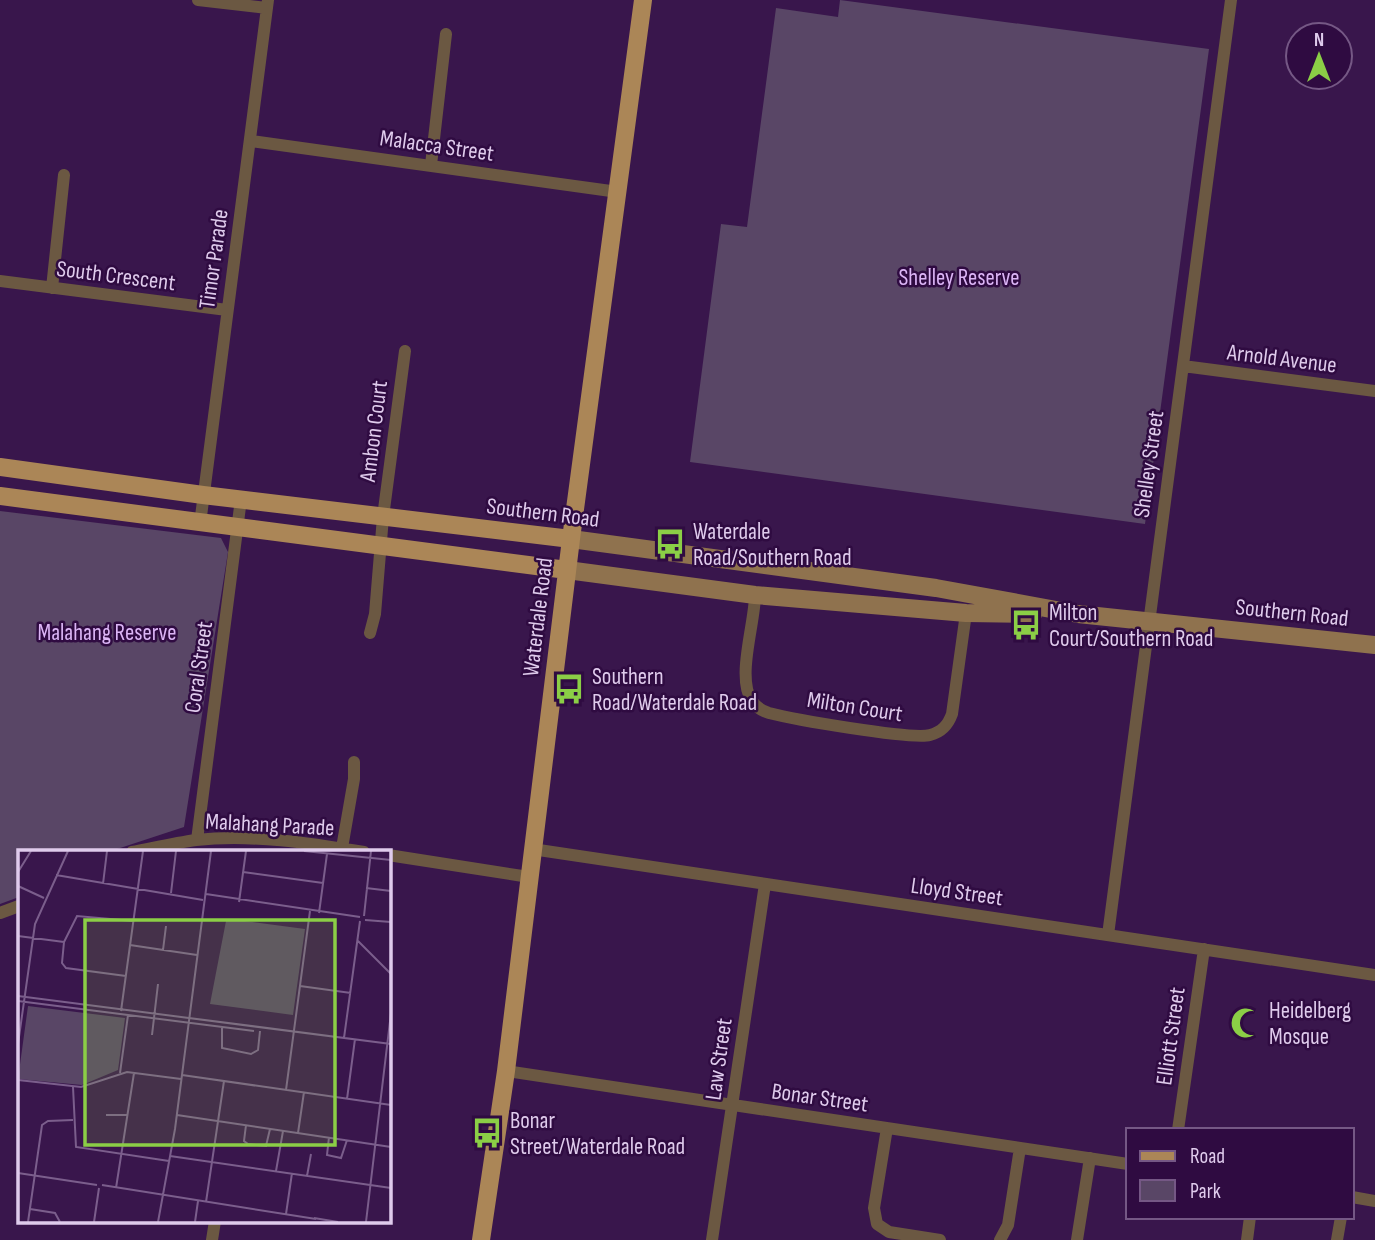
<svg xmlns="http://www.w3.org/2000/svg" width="1375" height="1240" font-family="'Sofia Sans Condensed',sans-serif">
  <rect width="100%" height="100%" fill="#39164c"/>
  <path fill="#594666" d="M840 0 1209 49 1145 524 690 462 721 224 747 227 776 8 838 17Z
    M0 511 221 538 228 552 184 827 111 851 19 852V897L0 904Z"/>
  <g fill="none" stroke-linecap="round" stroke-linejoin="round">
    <path stroke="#6b5842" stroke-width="12" d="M198 0 267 8
      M251 141 618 192
      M431 165 446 34
      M0 281 227 310
      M52 288 64 175
      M1183 366 1375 391
      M200 524 268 0
      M755 595C755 623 736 678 752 701 756 707 762 711 769 713 792 719 911 740 930 735 942 732 948 725 952 714L966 613
      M370 633 375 614 383 517 405 351
      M197 840 241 499
      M342 848 354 779V762
      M532 849 1375 975
      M132 852C153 848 175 843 196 840 252 834 310 843 364 852
      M388 855 529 877
      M0 913 19 906
      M1108 935 1231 0
      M506 1071 1128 1164
      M887 1128 874 1208 877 1224 889 1232 940 1240
      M1178 1130 1204 949
      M1352 1197 1375 1201
      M212 1240 215 1221
      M712 1240 765 884
      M1000 1240 1008 1225 1020 1148
      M1077 1240 1090 1158
      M1247 1240 1250 1217
      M1337 1240 1341 1217"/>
    <path stroke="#8f724e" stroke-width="18" d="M571 539 936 588 1078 614 1375 645
      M567 570 755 595 966 613 1033 614"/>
    <path stroke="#ab8657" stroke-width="18" d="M0 467 203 495 571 539
      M0 496 567 570
      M481 1240 506 1071 571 539 643 0"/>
  </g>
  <defs>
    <g id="bus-bare" transform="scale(2.415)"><path d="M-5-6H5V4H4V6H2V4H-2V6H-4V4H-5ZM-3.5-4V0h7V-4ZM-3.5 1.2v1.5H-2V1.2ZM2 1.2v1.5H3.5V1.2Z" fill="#8bce46" stroke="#2f0b41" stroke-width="2.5" paint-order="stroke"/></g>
    <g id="mosque-bare" transform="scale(2.415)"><path d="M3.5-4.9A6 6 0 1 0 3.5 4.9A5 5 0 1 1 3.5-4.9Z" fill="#8bce46" stroke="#2f0b41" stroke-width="2.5" paint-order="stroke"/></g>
  </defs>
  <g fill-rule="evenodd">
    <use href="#bus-bare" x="670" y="544"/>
    <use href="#bus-bare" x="1026" y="625"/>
    <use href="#bus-bare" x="569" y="689"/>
    <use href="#mosque-bare" x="1246" y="1023"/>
    <use href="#bus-bare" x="487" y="1133"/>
  </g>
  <g text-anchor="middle" stroke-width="5" stroke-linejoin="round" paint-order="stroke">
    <g font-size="23" fill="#dfcbec" stroke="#2f0b41">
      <text transform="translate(437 145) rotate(8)" y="8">Malacca Street</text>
      <text transform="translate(213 259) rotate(-82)" y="8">Timor Parade</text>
      <text transform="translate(116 275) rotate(7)" y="8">South Crescent</text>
      <text transform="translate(1282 358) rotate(7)" y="8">Arnold Avenue</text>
      <text transform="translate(373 431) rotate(-83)" y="8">Ambon Court</text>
      <text transform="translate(1148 464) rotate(-82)" y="8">Shelley Street</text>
      <text transform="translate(543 512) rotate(7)" y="8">Southern Road</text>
      <text transform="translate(1292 612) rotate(6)" y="8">Southern Road</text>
      <text transform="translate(537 617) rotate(-83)" y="8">Waterdale Road</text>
      <text transform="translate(198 667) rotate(-82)" y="8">Coral Street</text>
      <text transform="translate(855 706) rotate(9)" y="8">Milton Court</text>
      <text transform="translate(270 824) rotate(3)" y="8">Malahang Parade</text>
      <text transform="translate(957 891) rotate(8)" y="8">Lloyd Street</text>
      <text transform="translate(1170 1036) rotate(-82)" y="8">Elliott Street</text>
      <text transform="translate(718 1059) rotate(-82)" y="8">Law Street</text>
      <text transform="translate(820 1097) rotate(8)" y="8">Bonar Street</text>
    </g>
    <g font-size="23" fill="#dcb5f6" stroke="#2f0b41">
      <text x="959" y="285">Shelley Reserve</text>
      <text x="107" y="640">Malahang Reserve</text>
    </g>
    <g font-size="23" fill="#dfcbec" stroke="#2f0b41" text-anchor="start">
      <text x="693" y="539">Waterdale<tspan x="693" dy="26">Road/Southern Road</tspan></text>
      <text x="1049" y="620">Milton<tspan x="1049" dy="26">Court/Southern Road</tspan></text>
      <text x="592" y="684">Southern<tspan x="592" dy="26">Road/Waterdale Road</tspan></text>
      <text x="1269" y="1018">Heidelberg<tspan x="1269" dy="26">Mosque</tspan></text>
      <text x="510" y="1128">Bonar<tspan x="510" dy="26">Street/Waterdale Road</tspan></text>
    </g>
  </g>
  <g transform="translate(18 850)">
    <rect width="373" height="373" fill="#39164c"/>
    <path d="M219 70 287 79 275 165 192 154 208 71ZM10 156 107 168 100 220 64 235 0 229Z" fill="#594666"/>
    <path fill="none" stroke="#7b5e8c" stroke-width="2" d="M286 1 373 10M0 22 13 1M225 22 305 33M38 25 185 50M85 34 89 1M0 36 26 48M348 38 373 41M153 43 158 1M188 44 342 67M221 52 228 1M301 63 309 4M346 66 353 1M347 70 373 72M0 86 46 92M340 91 373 124M112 95 179 105M145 100 148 76M108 126 48 118 44 113 46 92 59 66 115 71M282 136 333 143M0 146 373 194M0 151 236 181M103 161 125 1M204 178V198L233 204 240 200 242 181M134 185 140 134M326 188 342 71M0 194 17 74 50 1M102 223 110 165M164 225 373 255M0 230 63 237 109 222 163 229M55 237 58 297 151 311M268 240 292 61M329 249 337 189M88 265H110M159 265 373 297M228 275 226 291 230 294 248 296 252 279M280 283 286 242M311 287 309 305 323 308 329 290M152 306 373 338M258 321 265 281M0 323 79 335M289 326 293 304M84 335 298 369M98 338 116 223M188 352 206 231M12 359 37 363 42 372M268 364 274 323M296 368 320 372M10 372 24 275 30 271 55 270M76 372 81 338M140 372 157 279 193 1M177 372 180 351M348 372 373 163"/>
    <path fill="#8bce46" fill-opacity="0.15" stroke="#8bce46" stroke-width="3.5" d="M67 70H317V295H67Z"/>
    <rect width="373" height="373" fill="none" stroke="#dfcbec" stroke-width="3.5"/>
  </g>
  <rect x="1126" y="1128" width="228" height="91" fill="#2f0b41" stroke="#755885" stroke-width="2"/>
  <rect x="1140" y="1151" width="35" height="10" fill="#ab8657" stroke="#755885" stroke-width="2"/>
  <text x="1190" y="1163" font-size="21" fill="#dfcbec">Road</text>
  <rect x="1140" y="1180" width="35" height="21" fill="#594666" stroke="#755885" stroke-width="2"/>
  <text x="1190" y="1198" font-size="21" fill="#dfcbec">Park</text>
  <g transform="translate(1319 56)"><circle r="33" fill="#2f0b41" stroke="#755885" stroke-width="2"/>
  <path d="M0-5L12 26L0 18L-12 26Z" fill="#8bce46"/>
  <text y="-10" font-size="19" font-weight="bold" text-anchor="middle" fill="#dfcbec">N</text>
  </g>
</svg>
